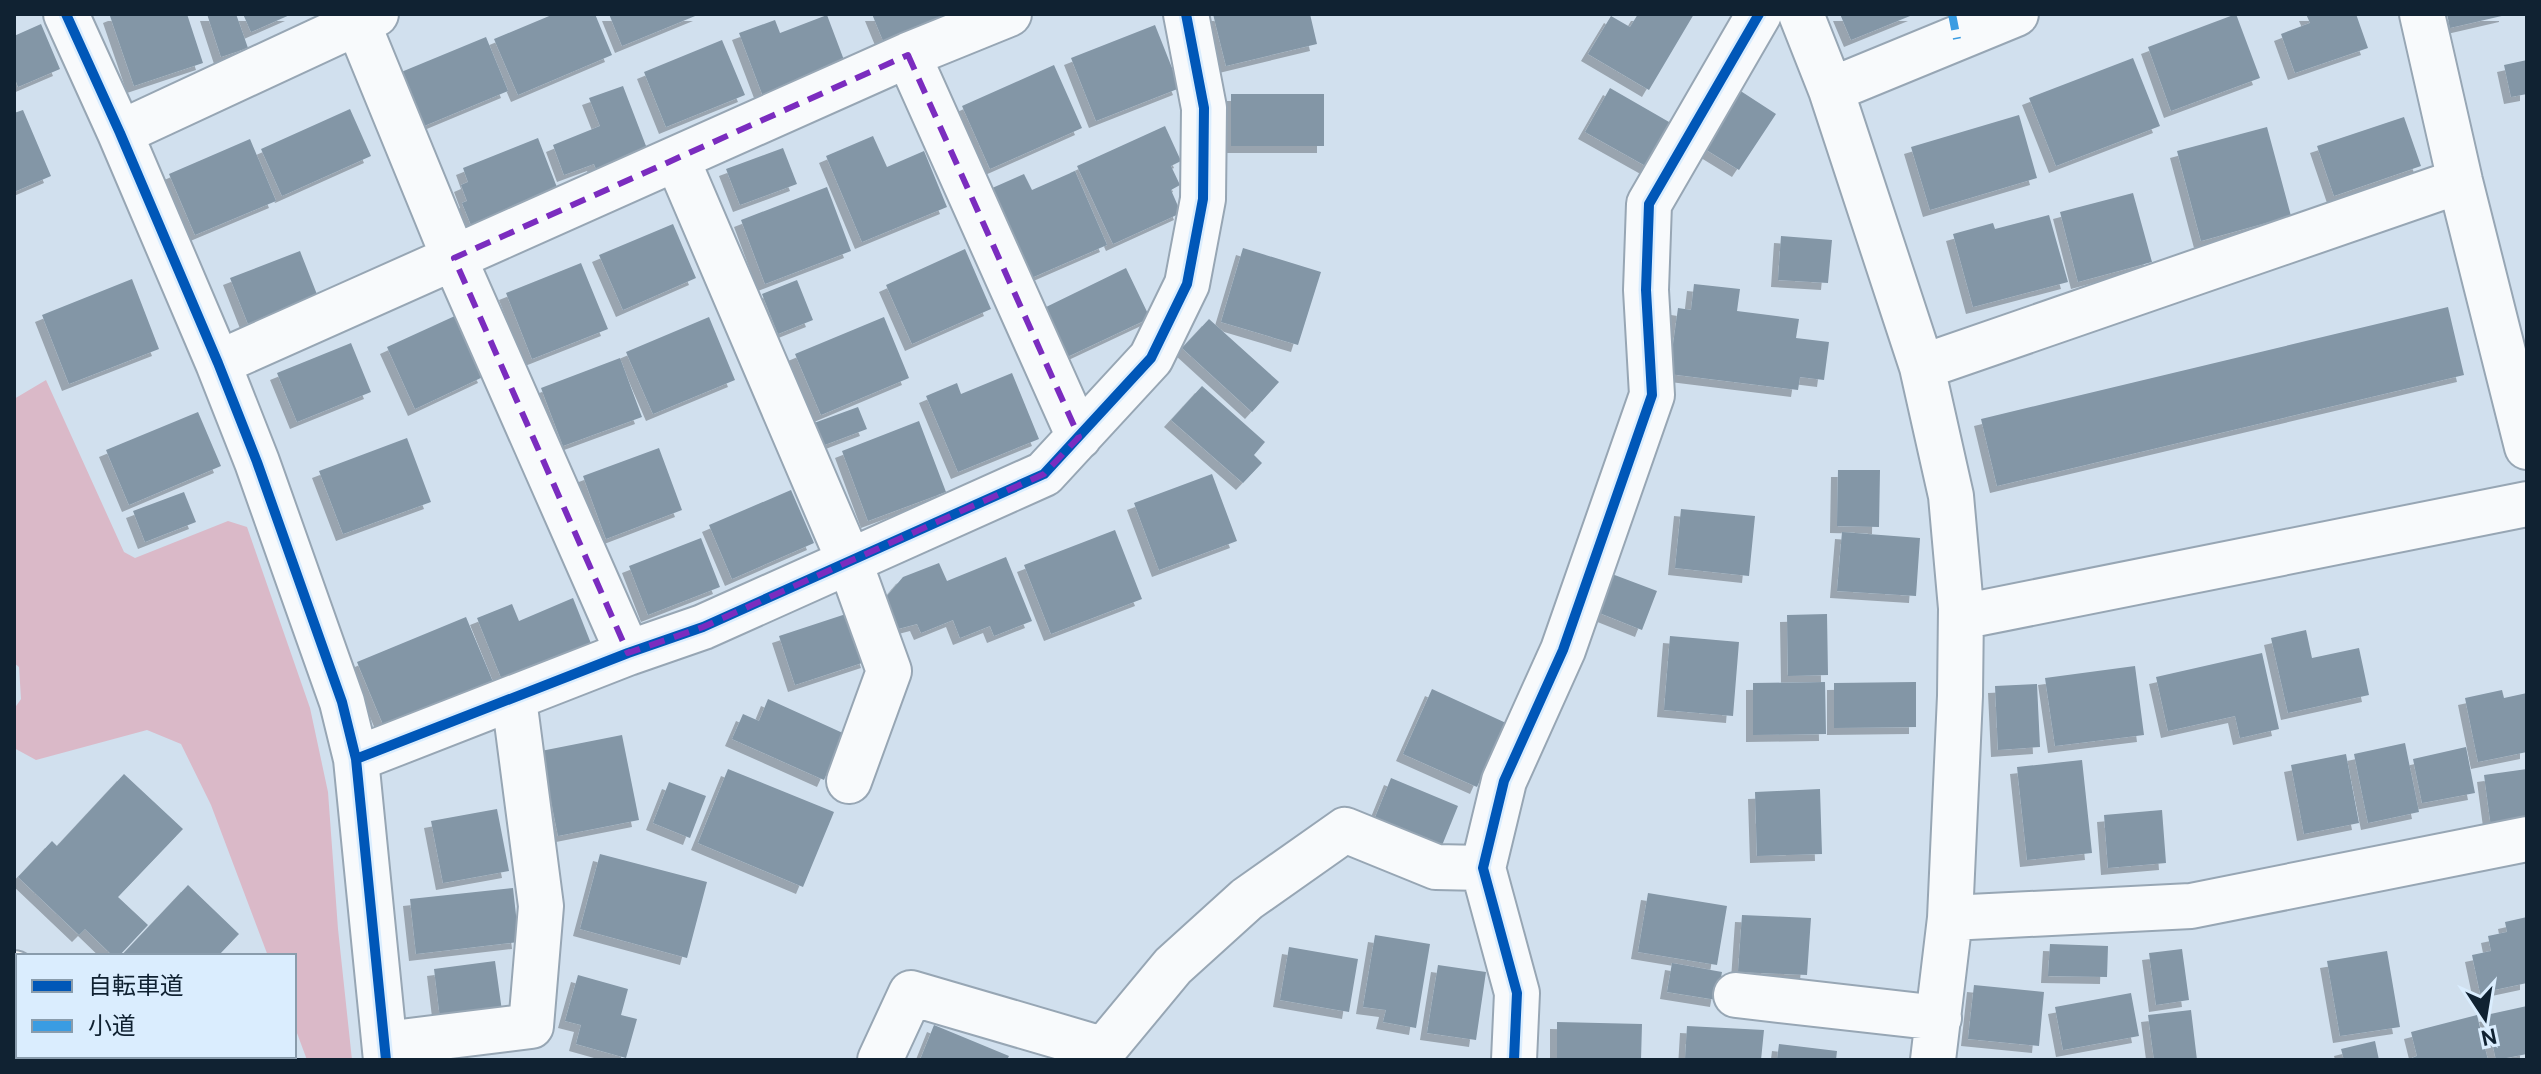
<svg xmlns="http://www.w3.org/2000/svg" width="2541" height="1074" font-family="Cabin,'Noto Sans JP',sans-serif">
  <defs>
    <filter id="shadow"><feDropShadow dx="-7" dy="7" stdDeviation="0" flood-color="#0004"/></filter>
  </defs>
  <rect width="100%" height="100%" fill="#d1e0ee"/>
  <path fill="#dab9c8" d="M46 380 124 552 135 558 228 521 247 527 310 708 328 792 338 929 352 1060H307L294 1025V956H268L211 805 181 744 147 730 36 760 14 748V709L21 699 19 667 14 663V399Z"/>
  <path fill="#8396a6" filter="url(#shadow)" d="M115 14H187L203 63 134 86 110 16Z
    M207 14H236L248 48 221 57Z
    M243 14H292L251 32Z
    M554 14H595L612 55 518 95 494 39Z
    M609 14H700L622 46Z
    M872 14H942L946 25 886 48Z
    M1213 14H1310L1317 44 1226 66Z
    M1638 14H1694L1649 90 1588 54 1611 16 1630 27Z
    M1840 14H1915L1851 40Z
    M2236 14 2260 78 2171 111 2148 47Z
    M2306 14H2356L2368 48 2295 73 2281 34 2310 23Z
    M2447 14H2506V15L2450 28Z
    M827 15 847 68 764 99 739 33 775 20 780 33Z
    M41 24 60 69 18 87 14 76V36Z
    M1155 25 1180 88 1096 121 1071 58Z
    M486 37 508 91 417 129 394 75Z
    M722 40 745 95 666 127 644 72Z
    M2133 58 2160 126 2056 166 2029 98Z
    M2527 60V94L2511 97 2504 65Z
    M1054 65 1082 128 990 169 962 106Z
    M623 86 651 159 600 179 594 164 564 175 553 145 600 126 589 98Z
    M1610 88 1676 126 1651 169 1585 132Z
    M1736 88 1776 114 1739 170 1700 146Z
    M1231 94H1324V146H1231Z
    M350 109 371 156 282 196 261 149Z
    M23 110 51 176 14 192V113Z
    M2019 115 2037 178 1930 210 1911 147Z
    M2404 117 2421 166 2334 196 2317 146Z
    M1165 126 1181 161 1171 166 1180 185 1171 190 1181 213 1113 244 1077 166Z
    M2267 127 2291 216 2201 241 2177 151Z
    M873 136 887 167 924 151 947 207 862 242 826 156Z
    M538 138 558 190 471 225 462 203 467 201 461 185 468 182 463 168Z
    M250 139 276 201 195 235 169 174Z
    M783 148 797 184 740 205 726 169Z
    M1075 171 1107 245 1029 279 990 189 1024 174 1032 190Z
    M827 187 851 251 765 284 741 220Z
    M2133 193 2152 262 2078 282 2060 212Z
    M2049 215 2068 282 1973 307 1953 234 1993 223 1995 229Z
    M673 224 696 278 623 310 599 255Z
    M1781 236 1832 240 1828 283 1778 280Z
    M1243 248 1321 272 1298 345 1221 322Z
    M965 249 991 309 912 344 886 285Z
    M300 251 318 297 248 324 230 278Z
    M581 263 608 329 532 359 506 293Z
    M1126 268 1150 318 1065 358 1042 309Z
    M132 279 159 349 69 384 42 315Z
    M797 280 813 320 778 334 762 294Z
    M1694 284 1740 289 1737 311 1799 319 1796 338 1829 342 1824 380 1800 377 1798 390 1669 374 1678 308 1691 310Z
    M2448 307 2464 375 1997 486 1981 419Z
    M457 315 485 376 415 409 387 347Z
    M709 317 735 380 653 414 626 352Z
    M884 317 909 378 821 415 795 354Z
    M1209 319 1279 382 1252 412 1182 348Z
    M351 343 371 392 297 422 277 373Z
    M620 358 642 417 563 446 541 388Z
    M1012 373 1039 439 958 472 926 396 957 383 961 394Z
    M1202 386 1265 442 1254 455 1262 463 1243 483 1171 420Z
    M858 407 867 429 822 446 814 423Z
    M198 412 221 466 129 505 106 450Z
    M919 421 946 492 868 521 842 451Z
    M407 438 431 502 343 534 319 471Z
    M659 448 682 510 606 539 583 476Z
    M1838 470H1880L1879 527 1837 526Z
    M1212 474 1237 541 1159 570 1134 503Z
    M791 490 814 543 732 579 709 525Z
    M184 492 196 522 145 542 133 511Z
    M1681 509 1755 516 1749 576 1675 568Z
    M1115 530 1142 599 1051 634 1024 565Z
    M1842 532 1920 538 1916 596 1837 591Z
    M701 538 720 587 648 615 629 566Z
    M1006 557 1032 621 994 636 990 626 960 638 953 620 921 633 917 624 898 629 886 597 903 577 939 563 947 581Z
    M1612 574 1657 591 1642 630 1597 612Z
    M573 598 592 646 504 685 477 618 512 604 519 621Z
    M852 612 868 661 795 685 779 636Z
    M1827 614 1828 675 1788 676 1787 615Z
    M466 617 496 689 387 734 357 662Z
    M2306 630 2312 658 2359 648 2369 695 2288 713 2271 638Z
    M1670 636 1739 642 1733 716 1664 710Z
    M2262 653 2279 729 2240 738 2235 716 2168 731 2156 677Z
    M2135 666 2144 735 2055 746 2045 678Z
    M1825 682 1826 734 1753 735V683Z
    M1916 682V727L1834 728V683Z
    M2037 684 2040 747 1998 750 1995 686Z
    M1432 689 1506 723 1477 787 1403 754Z
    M2502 690 2504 698 2527 693V752L2478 762 2465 698Z
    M768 699 845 734 824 780 732 739 743 714 759 721Z
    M622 735 639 820 558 836 541 751Z
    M2405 743 2419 812 2368 823 2354 754Z
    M2466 747 2475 793 2422 803 2413 759Z
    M2346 754 2359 823 2304 834 2291 765Z
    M2082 760 2092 853 2027 860 2017 767Z
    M728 769 834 812 803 887 698 843Z
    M2527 769V821L2491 827 2484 775Z
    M124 774 183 829 118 897 148 925 119 956H113L85 929 79 935 18 877 52 841 57 846Z
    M1391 778 1458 806 1441 848 1374 820Z
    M669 782 706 796 690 838 653 823Z
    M1820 789 1822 854 1757 856 1755 792Z
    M497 809 509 871 443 883 431 821Z
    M2162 810 2166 863 2108 868 2104 815Z
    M600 854 707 882 687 958 580 929Z
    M188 885 239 934 218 956H121Z
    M513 888 519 942 416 954 410 899Z
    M1648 893 1727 906 1717 965 1638 952Z
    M1742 915 1811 918 1807 975 1738 972Z
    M2527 917V983L2480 993 2472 955 2491 951 2488 936 2507 932 2505 922Z
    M1375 935 1430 944 1416 1028 1383 1022 1386 1010 1363 1007Z
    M2050 944 2108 946 2107 977 2048 976Z
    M1289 947 1358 959 1349 1012 1280 1000Z
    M2182 949 2189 1000 2156 1005 2149 953Z
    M2387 951 2400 1027 2340 1036 2327 961Z
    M495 961 502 1011 440 1018 434 969Z
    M1672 963 1722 972 1717 1000 1667 992Z
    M1438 965 1486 972 1476 1040 1427 1033Z
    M578 975 628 989 621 1015 637 1019 626 1058 576 1044 581 1025 565 1021Z
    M1974 985 2044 992 2039 1046 1968 1039Z
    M2131 993 2139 1036 2063 1050 2055 1007Z
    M2527 1006V1054L2496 1060 2486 1015Z
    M2191 1010 2197 1060H2154L2148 1015Z
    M2477 1015 2488 1060H2407L2417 1056 2411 1032Z
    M1557 1022 1642 1024 1641 1060H1557Z
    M934 1025 1009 1056 1007 1060H920Z
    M1687 1026 1764 1030 1761 1060H1685Z
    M2375 1041 2379 1060H2344L2341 1049Z
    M1779 1044 1837 1051 1836 1060H1777Z"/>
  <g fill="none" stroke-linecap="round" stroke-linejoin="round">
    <g stroke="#97a6b4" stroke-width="48">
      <path id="minor" d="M66 14 120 133 218 363 257 462 342 702 356 759 386 1060
        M354 14 454 258 628 653
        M1801 14 1831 90 1922 367 1951 496 1961 608 1960 696 1950 918 1933 1060
        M2422 14 2460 181 2527 447
        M908 55 1079 437
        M1831 90 2016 14
        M120 133 376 14
        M677 159 850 563 889 671 849 781
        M218 363 908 55 1009 14
        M1922 367 2460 181
        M1961 617 2527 504
        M356 759 628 653 703 627 1044 474 1151 358 1187 284 1203 199 1204 108 1186 14
        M1950 918 2191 906 2527 839
        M14 973 18 977
        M1736 995 1939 1018
        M385 1044 531 1026 541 906 514 699
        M95 1056 99 1060
        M880 1060 911 993 1102 1049
        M1095 1060 1173 966 1247 899 1345 830 1436 867 1483 868
        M1514 1060 1517 993 1483 868 1504 781 1563 650 1652 395 1646 290 1649 204 1759 14"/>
    </g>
    <use href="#minor" stroke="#f8fafc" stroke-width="44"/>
    <path stroke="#3a9ce2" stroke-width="8" stroke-dasharray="16 8" stroke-linecap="butt" d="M1952 14 1957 39"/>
    <g stroke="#daedfe" stroke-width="15">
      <path id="cycleway" d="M66 14 120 133 218 363 257 462 342 702 356 759 386 1060
        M356 759 628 653 703 627 1044 474 1151 358 1187 284 1203 199 1204 108 1186 14
        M1514 1060 1517 993 1483 868 1504 781 1563 650 1652 395 1646 290 1649 204 1759 14"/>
    </g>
    <use href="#cycleway" stroke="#0057b8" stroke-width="10"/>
  </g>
  <path fill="none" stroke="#7b2cbf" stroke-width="6" stroke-dasharray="16 10" stroke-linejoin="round" d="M908 55 1079 437 1044 474 703 627 628 653 454 258Z"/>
  <rect width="2541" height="1074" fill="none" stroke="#102232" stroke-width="32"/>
  <rect x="16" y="954" width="280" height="104" fill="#daedfe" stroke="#899cac" stroke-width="2"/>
  <rect x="32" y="980" width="40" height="12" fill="#0057b8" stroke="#899cac" stroke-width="2"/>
  <text x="88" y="994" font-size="24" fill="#102232">自転車道</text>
  <rect x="32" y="1020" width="40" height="12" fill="#3a9ce2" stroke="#899cac" stroke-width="2"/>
  <text x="88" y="1034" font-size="24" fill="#102232">小道</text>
  <g transform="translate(2485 1018) rotate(168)" stroke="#daedfe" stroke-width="6" paint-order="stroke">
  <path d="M0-6L14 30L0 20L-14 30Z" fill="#102232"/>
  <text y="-12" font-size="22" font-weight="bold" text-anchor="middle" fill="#102232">N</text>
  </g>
</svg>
